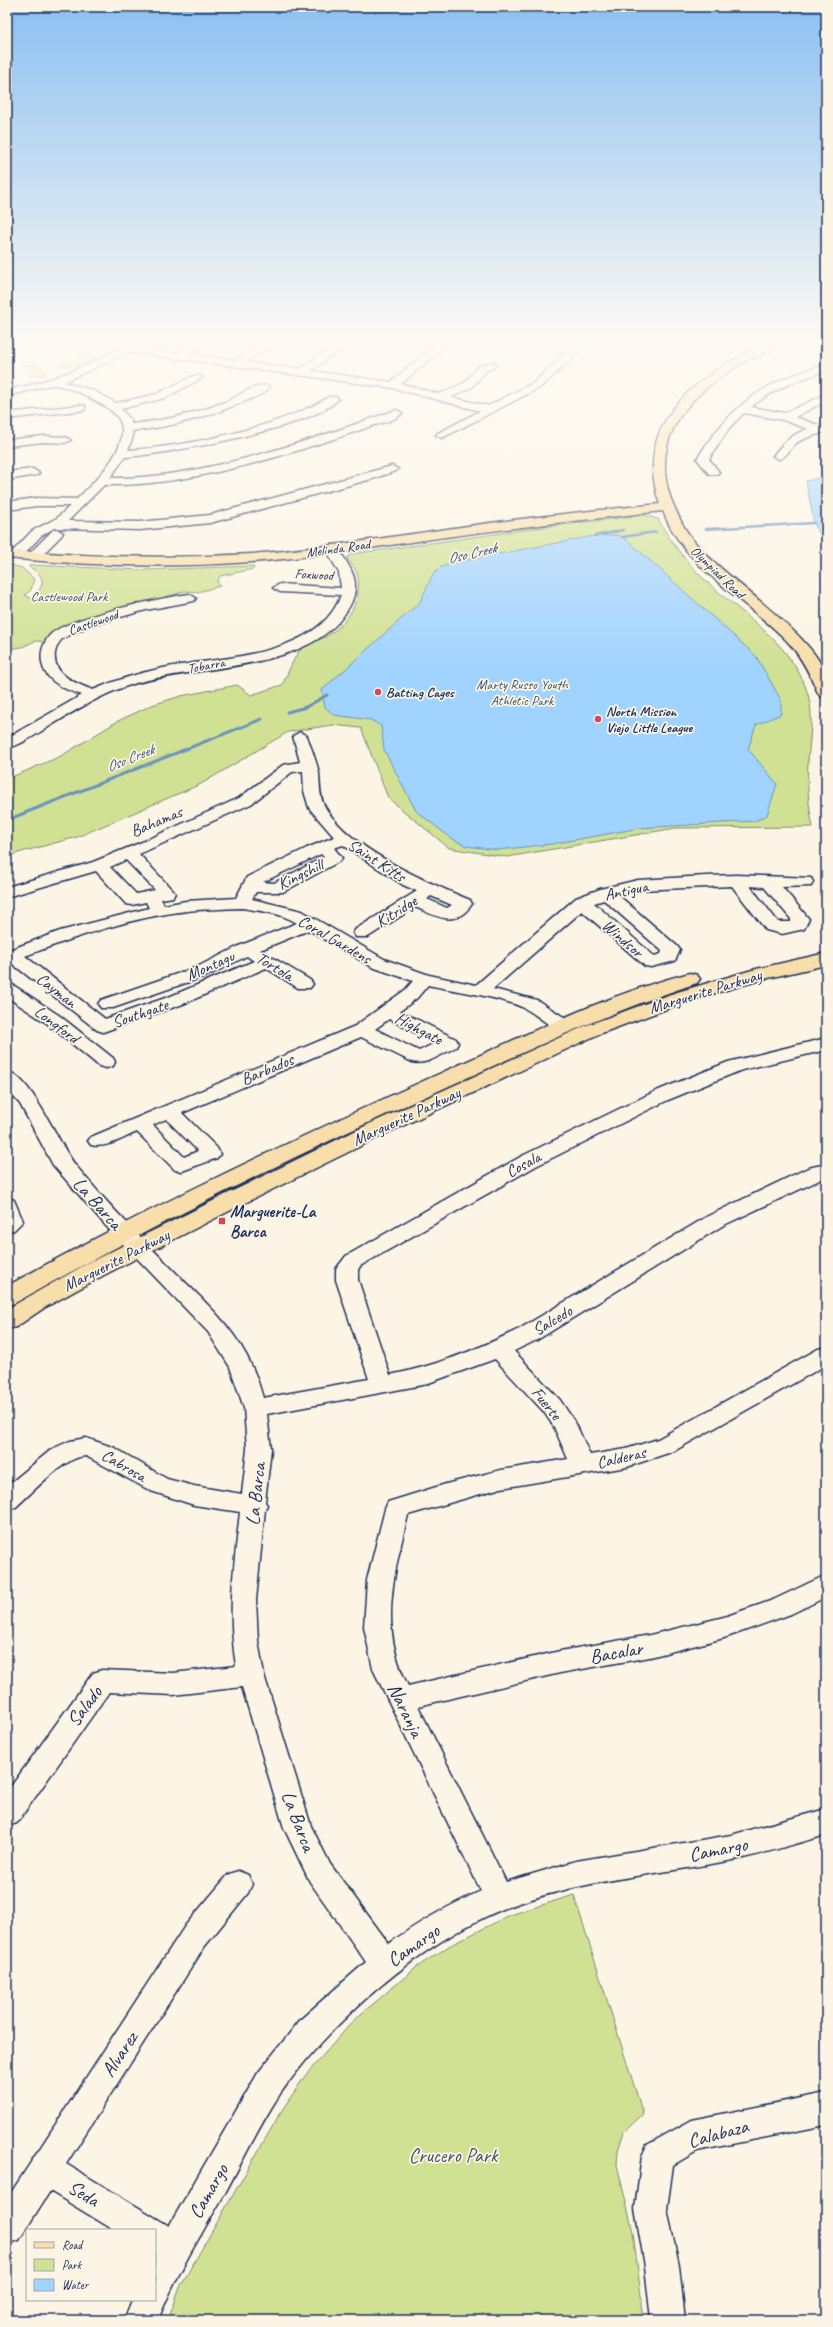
<svg xmlns="http://www.w3.org/2000/svg" width="833" height="2327" font-family="Caveat,sans-serif">
  <rect width="100%" height="100%" fill="#fcf5e5"/>
  <filter id="ink" filterUnits="userSpaceOnUse"><feTurbulence type="fractalNoise" baseFrequency=".025" numOctaves="2"/><feDisplacementMap in="SourceGraphic" scale="8" xChannelSelector="R" yChannelSelector="G"/><feConvolveMatrix kernelMatrix="1 2 1 2 8 2 1 2 1" color-interpolation-filters="sRGB"/></filter>
  <g filter="url(#ink)">
    <path fill="#d1e194" stroke="#768879" d="M90 354 98 356 74 366 59 365Z
      M35 364 36 367 41 366 47 375 30 376 22 365Z
      M644 515 658 519C671 543 688 564 708 583 743 615 787 640 805 686 815 710 810 735 808 761 807 783 808 805 813 827L676 828 507 857 449 848 388 798 361 728 332 725 288 732 201 784 77 837 7 856V779L61 756 118 721 152 705 181 696 237 685 251 695 282 685C288 674 293 658 301 649 306 643 318 641 325 637 347 625 364 599 357 573 355 568 350 563 347 558L352 554 537 528Z
      M7 564 22 568 34 579 31 590 25 595 32 599C45 585 47 576 29 567L30 565 144 570 253 566 254 569 220 576 217 582 220 586 198 592 185 591 176 594 61 628 54 631 47 642 35 641 22 647 7 649V593L10 585 7 582Z
      M574 1895 643 2114 624 2132 618 2150 617 2165 633 2232 644 2320H168L181 2285 282 2110 305 2076 354 2020 417 1967 449 1946 510 1915Z"/>
    <path fill="#a1d3ff" stroke="#6b91bf" d="M826 476V547L814 523 806 481Z
      M618 535 626 539 756 656 781 700V714L756 725 748 749 777 784 767 815 755 821 640 828 552 844 497 850 466 846 451 838 416 811 384 750 381 726 371 720 334 715 325 707 322 690 420 602 433 574 439 568 456 562 594 536Z"/>
    <g fill="none" stroke-linecap="round" stroke-linejoin="round">
      <path stroke="#6b91bf" stroke-width="2.5" d="M706 529 814 523
        M595 536 623 530
        M622 537 656 532"/>
      <path stroke="#6b91bf" stroke-width="3" d="M287 712 306 707 327 695
        M7 820 262 719"/>
      <g stroke="#1b2f5e" stroke-width="3">
        <path id="minor" d="M132 342H144L137 347 177 353 194 342H206L188 354 235 360 264 342H276L246 362 300 369 338 342H350L311 371 391 382 439 342H450L401 384 439 394 464 383 478 367 491 362 495 363V367L486 371 472 387 451 397 488 406 533 383 579 342H590L541 387 442 438 436 435 438 433 480 411 393 388 129 352 64 382 94 391 116 403 157 394 193 376H201L202 378 165 398 121 409 131 420V424C165 421 197 413 228 401 238 396 256 383 268 386L269 388C265 394 255 397 248 400 211 416 173 427 132 431L133 436 128 450C186 447 280 427 329 397H337L338 399C317 427 163 455 125 457L110 478C196 480 312 440 393 411L397 410 402 413C396 421 376 424 366 428 288 455 188 487 104 485L68 521 140 522 210 515 392 466 398 469 396 471 372 479 210 523 140 530 54 528 41 536 20 558H12L10 555 12 552 32 531 57 518 70 506H37L7 510V502L37 498 77 499C93 483 132 447 120 421 116 412 105 406 97 402 85 395 68 386 54 385 46 385 18 394 7 396V390C52 382 92 364 132 342Z
          M826 365V371C799 379 773 389 751 407L785 413 826 394V401L795 417 821 426H826V432C815 435 805 437 795 444 790 449 786 458 779 459L773 456C783 443 792 434 808 429L783 420 744 413 730 427 709 459 719 472 717 474H709L697 459C730 406 765 380 826 365Z
          M81 405 85 406V410L7 419V413Z
          M44 436 65 437 71 440 65 443 44 442 7 446V440Z
          M33 469 39 473 37 475 7 480V472Z
          M57 529 63 533 61 536 37 560H29L27 557 29 554 53 530Z
          M332 545 336 546C343 556 351 567 354 578 357 590 353 602 346 612 307 673 194 664 130 685 102 694 76 710 50 726 36 734 22 745 7 748V738L82 695C66 690 44 681 42 662 40 652 44 641 51 634 70 617 161 598 189 594L196 598 194 601 146 610 88 626 62 639C58 643 56 648 55 653 52 675 77 684 93 690 116 680 139 673 163 668 217 657 319 658 341 595L280 592 273 588 280 584 341 588 339 573 326 549Z
          M300 732 307 736C311 748 317 762 319 774 320 785 319 797 325 807 349 849 427 882 470 900L472 904C455 929 437 916 415 907L368 937H356L353 933 356 929 417 891 403 885 343 845 334 848 342 858 340 861 283 892H256L252 899 302 911 384 959 429 975 476 985 576 898 600 889 638 880 706 876 736 875 811 878 813 882 811 886 782 887 809 919 804 929 782 934 766 930 732 886 638 890 618 895 677 946 680 950 675 961 651 967 645 966 582 911 493 989 537 1000 570 1021 573 1025 570 1029C553 1033 539 1015 524 1008 501 997 455 991 428 985L417 998 400 1011 456 1039 458 1043 456 1047C443 1053 427 1066 412 1062L361 1037 182 1113 217 1148 220 1154 217 1158 182 1171 175 1170 137 1132C123 1138 106 1149 91 1145L88 1141 91 1137 355 1026 405 990 413 981 372 967 309 930 260 950 310 980 313 984 310 988H298L266 968 183 1004 103 1032 97 1030 10 962H7V951L60 931 149 908 146 902 132 905 126 904 96 871 7 897V887L93 862 142 842 239 798 283 765 300 762 293 736ZM303 771 304 791 309 808 334 837 307 848 247 877 236 898 186 901 164 905 161 899 173 897 175 893 139 854 251 804 292 772ZM321 854 324 857 274 883 263 882ZM126 860 155 890 136 894 110 867ZM750 886 764 887 791 919V922H778ZM431 896 452 905 447 908 427 899ZM604 900 662 951 661 954 654 956 594 903ZM242 908C260 911 281 913 297 923L241 945 197 967 101 1000 98 1004 101 1008H113L209 975 247 956 254 961 171 996 105 1019 25 956C76 937 132 917 187 911 205 909 224 909 242 908ZM389 1019 435 1043 419 1051 375 1029ZM166 1119 198 1151 184 1157 153 1125Z
          M7 984 13 985 60 1016 113 1058 115 1062 113 1066 106 1068 99 1066 48 1024 7 997Z
          M826 1038V1050L742 1070 668 1100 536 1166 360 1266 358 1270V1280L390 1375C436 1366 479 1349 521 1328L708 1216 808 1168 826 1164V1177L722 1226 537 1340 514 1351 560 1400 576 1424 590 1455 626 1449 658 1439 818 1349 826 1347V1365L674 1451 627 1467 501 1488 408 1515C394 1575 378 1627 408 1686L560 1651 650 1635 724 1617 773 1600 826 1575V1597L791 1614 724 1638 650 1657 560 1673 418 1706 506 1882 576 1861 731 1835 826 1809V1835C794 1844 761 1855 728 1861 653 1875 574 1881 503 1909 420 1943 331 2021 280 2094 259 2126 242 2162 224 2195 200 2236 175 2277 158 2320H124L132 2300H155V2230H114L50 2191 19 2240 7 2244V2199L185 1926 228 1875 238 1871 248 1875 252 1884 248 1893 205 1946 66 2164 169 2226 258 2073 301 2019 366 1962 310 1882 284 1828 242 1687 173 1695 109 1692 17 1823 7 1826V1792L93 1673 102 1670 173 1673 236 1666C227 1611 234 1566 240 1512L194 1505 151 1491 86 1456C65 1456 32 1493 16 1507L7 1509V1486L52 1449 70 1441 86 1438 115 1448 167 1479 194 1486 242 1494 247 1449 244 1408 230 1367 208 1332 106 1226 53 1165 20 1104 7 1089V1071C32 1077 59 1146 77 1167 109 1206 145 1242 181 1278 207 1304 237 1331 252 1367 257 1377 260 1388 263 1398L369 1379 336 1280V1269L346 1256 522 1156 654 1092 728 1062ZM495 1359 544 1412 554 1427 568 1459 501 1470 446 1484 388 1502 385 1509 367 1580 364 1627 373 1669 481 1891C448 1906 418 1922 389 1944L330 1864 311 1826 264 1675 258 1641 256 1600 265 1509 267 1505 265 1502 271 1449 267 1414 423 1385Z
          M7 1198 14 1200 23 1221 14 1230 7 1232Z
          M826 2093V2125L697 2151 673 2165 667 2209 679 2266 685 2320H651L645 2266 635 2209 642 2156 647 2145 692 2120Z"/>
      </g>
      <g stroke="#1b2f5e" stroke-width="3">
        <path id="major" d="M768 342H783C776 350 758 355 748 360 722 374 696 393 679 418 663 443 661 472 671 499 678 516 685 532 698 546 725 578 819 639 826 677 827 683 826 691 826 698L820 696 818 693C810 674 801 656 787 641 746 599 684 568 663 511 590 519 518 527 446 537 381 546 317 557 252 562 170 568 88 566 7 558V550C88 557 169 559 251 554 314 549 377 539 440 530 513 519 587 511 660 504 630 421 702 372 768 342Z
          M826 953V965L764 979 688 1001 599 1034 383 1135 253 1199 104 1275 44 1308 16 1327 7 1329V1309L88 1263 237 1189 367 1125 585 1026 674 993 752 970Z
          M690 973 697 975 700 979 697 983C611 1011 531 1049 449 1086 301 1152 156 1223 15 1303L7 1305V1286C148 1208 294 1139 441 1073 522 1037 604 995 690 973Z"/>
      </g>
      <use href="#minor" fill="#fcf5e5" fill-rule="evenodd"/>
      <use href="#major" fill="#f8deab" fill-rule="evenodd"/>
    </g>
  </g>
  <linearGradient id="sky" x2="0" y2="1"><stop stop-color="#8bc0f1"/><stop offset="0.51" stop-color="#fefaf3"/><stop offset="1" stop-color="#fefaf3" stop-opacity="0"/></linearGradient>
  <rect width="833" height="668" fill="url(#sky)"/>
  <g fill="#d1495b" stroke="#fcf5e5" stroke-width="1.5">
    <circle cx="378" cy="692" r="4"/>
    <circle cx="598" cy="719" r="4"/>
    <rect x="218" y="1217" width="8" height="8" rx="2"/>
  </g>
  <g text-anchor="middle" stroke-width="3.5" stroke-linejoin="round" paint-order="stroke">
    <g font-size="14" fill="#1b2f5e" stroke="#fcf5e5">
      <text transform="translate(338 548) rotate(-8)" y="5">Melinda Road</text>
      <text transform="translate(718 572) rotate(44)" y="5">Olympiad Road</text>
      <text transform="translate(314 574) rotate(3)" y="5">Foxwood</text>
      <text transform="translate(93 622) rotate(-19)" y="5">Castlewood</text>
      <text transform="translate(206 665) rotate(-11)" y="5">Tobarra</text>
    </g>
    <g font-size="14" fill="#3f5369" stroke="#fcf5e5">
      <text x="69" y="601">Castlewood Park</text>
      <text x="522" y="689">Marty Russo Youth<tspan x="522" dy="16">Athletic Park</tspan></text>
    </g>
    <g font-size="14" font-weight="bold" fill="#1b2f5e" stroke="#fcf5e5" text-anchor="start">
      <text x="386" y="697">Batting Cages</text>
      <text x="606" y="716">North Mission<tspan x="606" dy="16">Viejo Little League</tspan></text>
    </g>
    <g font-size="15" font-style="italic" fill="#3c5886" stroke="#fcf5e5">
      <text transform="translate(472 553) rotate(-13)" y="5">Oso Creek</text>
      <text transform="translate(130 758) rotate(-22)" y="5">Oso Creek</text>
    </g>
    <g font-size="17" fill="#1b2f5e" stroke="#fcf5e5">
      <text transform="translate(156 821) rotate(-23)" y="6">Bahamas</text>
      <text transform="translate(377 860) rotate(33)" y="6">Saint Kitts</text>
      <text transform="translate(300 874) rotate(-26)" y="6">Kingshill</text>
      <text transform="translate(626 890) rotate(-12)" y="6">Antigua</text>
      <text transform="translate(396 911) rotate(-32)" y="6">Kitridge</text>
      <text transform="translate(623 938) rotate(41)" y="6">Windsor</text>
      <text transform="translate(335 939) rotate(30)" y="6">Coral Gardens</text>
      <text transform="translate(210 965) rotate(-24)" y="6">Montagu</text>
      <text transform="translate(275 966) rotate(31)" y="6">Tortola</text>
      <text transform="translate(57 990) rotate(38)" y="6">Cayman</text>
      <text transform="translate(705 991) rotate(-17)" y="6">Marguerite Parkway</text>
      <text transform="translate(140 1013) rotate(-19)" y="6">Southgate</text>
      <text transform="translate(57 1024) rotate(37)" y="6">Longford</text>
      <text transform="translate(419 1028) rotate(28)" y="6">Highgate</text>
      <text transform="translate(267 1069) rotate(-23)" y="6">Barbados</text>
      <text transform="translate(406 1116) rotate(-25)" y="6">Marguerite Parkway</text>
      <text transform="translate(523 1164) rotate(-28)" y="6">Cosala</text>
      <text transform="translate(116 1260) rotate(-27)" y="6">Marguerite Parkway</text>
      <text transform="translate(552 1320) rotate(-31)" y="6">Salcedo</text>
      <text transform="translate(547 1403) rotate(51)" y="6">Fuerte</text>
      <text transform="translate(621 1457) rotate(-13)" y="6">Calderas</text>
      <text transform="translate(124 1465) rotate(30)" y="6">Cabrosa</text>
    </g>
    <g font-size="17" font-weight="bold" fill="#1b2f5e" stroke="#fcf5e5" text-anchor="start">
      <text x="230" y="1217">Marguerite-La<tspan x="230" dy="20">Barca</tspan></text>
    </g>
    <g font-size="20" fill="#1b2f5e" stroke="#fcf5e5">
      <text transform="translate(98 1203) rotate(48)" y="7">La Barca</text>
      <text transform="translate(255 1494) rotate(-84)" y="7">La Barca</text>
      <text transform="translate(616 1652) rotate(-10)" y="7">Bacalar</text>
      <text transform="translate(84 1706) rotate(-53)" y="7">Salado</text>
      <text transform="translate(406 1710) rotate(64)" y="7">Naranja</text>
      <text transform="translate(299 1821) rotate(69)" y="7">La Barca</text>
      <text transform="translate(718 1849) rotate(-11)" y="7">Camargo</text>
      <text transform="translate(413 1945) rotate(-35)" y="7">Camargo</text>
      <text transform="translate(119 2054) rotate(-57)" y="7">Alvarez</text>
      <text transform="translate(718 2133) rotate(-15)" y="7">Calabaza</text>
      <text transform="translate(208 2191) rotate(-60)" y="7">Camargo</text>
      <text transform="translate(84 2193) rotate(31)" y="7">Seda</text>
    </g>
    <g font-size="20" fill="#3f5369" stroke="#fcf5e5">
      <text x="453" y="2162">Crucero Park</text>
    </g>
  </g>
  <rect width="833" height="2327" fill="none" stroke="#fcf5e5" stroke-width="24"/>
  <rect x="12" y="12" width="809" height="2303" fill="none" stroke="#1b2f5e" stroke-width="1.5" filter="url(#ink)"/>
  <rect x="26" y="2229" width="130" height="72" fill="#fcf5e5" stroke="#a2a6af"/>
  <rect x="34" y="2242" width="20" height="6" fill="#f8deab" stroke="#a2a6af"/>
  <text x="62" y="2249" font-size="12" fill="#1b2f5e">Road</text>
  <rect x="34" y="2259" width="20" height="12" fill="#d1e194" stroke="#a2a6af"/>
  <text x="62" y="2269" font-size="12" fill="#1b2f5e">Park</text>
  <rect x="34" y="2279" width="20" height="12" fill="#a1d3ff" stroke="#a2a6af"/>
  <text x="62" y="2289" font-size="12" fill="#1b2f5e">Water</text>
</svg>
